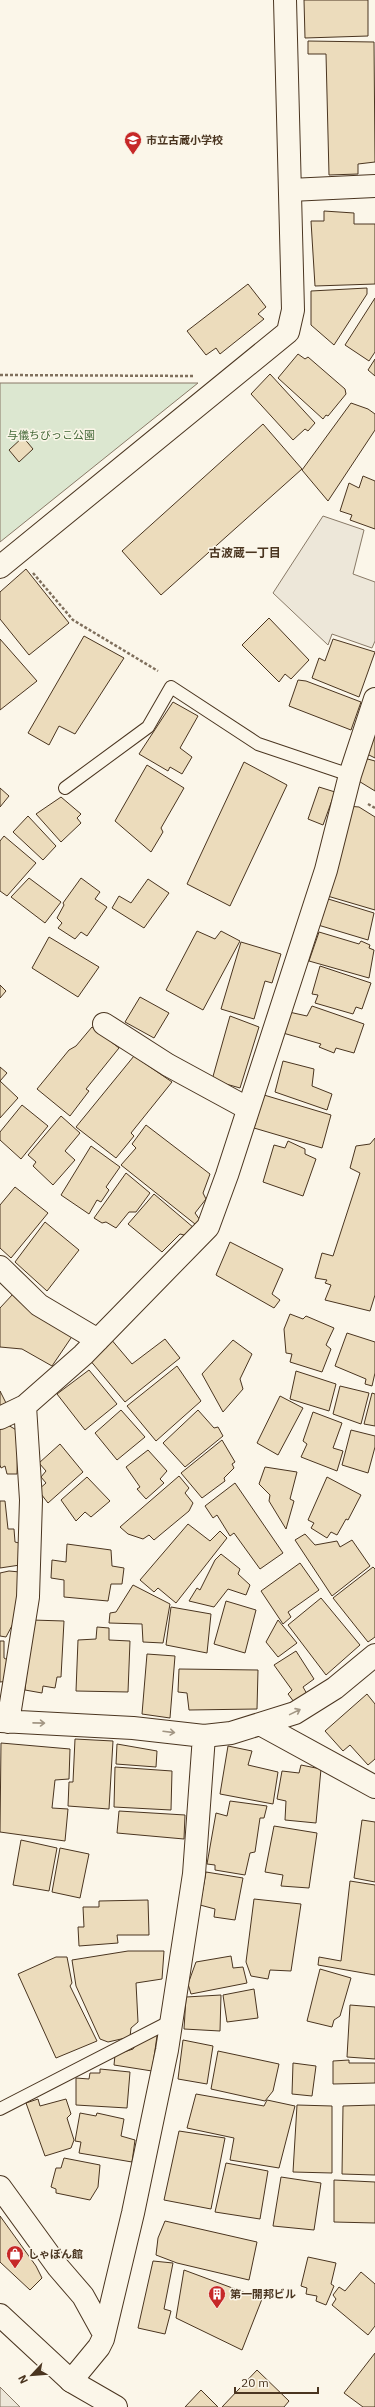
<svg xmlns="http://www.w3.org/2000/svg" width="375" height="2407" font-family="'IBM Plex Sans','Noto Sans JP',sans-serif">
  <rect width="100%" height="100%" fill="#fbf6e9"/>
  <path fill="#dce7d0" stroke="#887966" d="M0 383H198L0 542Z"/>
  <path fill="#ede7d9" stroke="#887966" d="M323 516 364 530 353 574 375 582V641L372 648 332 634 328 645 273 593Z
    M0 2387 20 2407H0Z"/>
  <path fill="#ecdcbc" stroke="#4a3520" d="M304 0H368V36L305 38Z
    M308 41 374 42 375 162 358 164V174L329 175 326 54H308Z
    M324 211 354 213V224H375V284L315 286 311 221H324Z
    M248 284 266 307 258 314 264 319 220 354 216 348 206 355 187 331Z
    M367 288V294L334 345 311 325V291Z
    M375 298V352L369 361 345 345Z
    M298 354 305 359 308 357 345 389 346 394 328 416 326 415 323 419 278 378Z
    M375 359V376L368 370Z
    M270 374 315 423 308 431 305 429 293 440 251 394Z
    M351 403 368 409 375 414V430L328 501 302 470Z
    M263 424 302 469 161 595 122 551Z
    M23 437 33 449 19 462 9 450Z
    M363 476 375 481V529L350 520 352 515 340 511 349 483 359 488Z
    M26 569 69 623 29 655 0 619V592Z
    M269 618 309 660 291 679 285 674 279 682 242 645Z
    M84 636 124 658 75 734 59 726 49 745 28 733Z
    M0 639 37 681 0 710Z
    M333 639 375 652 359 697 312 678 319 658 325 661Z
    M298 680 306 681 361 702 351 730 289 706Z
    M173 702 198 716 180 748 192 757 182 774 170 767 168 771 139 754Z
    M375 726V758L365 753Z
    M364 758 375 761V791L357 780Z
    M244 762 287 785 230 906 187 884Z
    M147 765 184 788 161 828 163 832 151 852 115 821Z
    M319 787 335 792 323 825 308 819Z
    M0 788 9 796 0 807Z
    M61 797 81 814 77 818 81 823 61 842 36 814Z
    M347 806 359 807 375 817V910L324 895Z
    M28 816 56 846 43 860 13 832Z
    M4 836 36 863 7 896 0 891V841Z
    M29 878 61 902 45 923 11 897Z
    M81 878 100 892 95 899 107 907 87 936 81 932 75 939 58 928 62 923 57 918 64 905 63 903Z
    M148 879 169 893 144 928 112 908 119 896 131 903Z
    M325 898 374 913 368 940 318 925Z
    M197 931 215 939 221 931 240 941 203 1010 166 990Z
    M319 932 359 944 361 941 370 945 369 948 374 950 369 978 309 961Z
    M49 937 99 967 78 997 32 968Z
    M241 942 281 954 272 983 265 981 254 1019 221 1009Z
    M320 966 371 983 362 1009 356 1007 353 1014 315 1003 318 995 312 994Z
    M0 985 6 991 0 998Z
    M140 997 169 1013 154 1038 125 1022Z
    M312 1006 364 1024 354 1053 336 1048 334 1053 319 1047 321 1044 283 1033 289 1012 307 1016Z
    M230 1016 259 1027 240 1088 212 1080Z
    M92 1027 119 1048 86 1089 89 1091 70 1116 37 1089 69 1050 76 1046Z
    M134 1056 172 1082 131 1133 134 1136 116 1158 76 1127Z
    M283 1061 314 1069 312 1086 332 1094 327 1110 275 1092Z
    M0 1067 7 1073 0 1081Z
    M0 1081 18 1098 0 1118Z
    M264 1095 331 1115 322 1148 254 1128Z
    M22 1105 48 1126 21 1159 0 1140V1132Z
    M61 1116 80 1133 65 1151 75 1160 53 1185 33 1166 36 1162 28 1155Z
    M146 1125 210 1174 203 1193 206 1199 195 1213 200 1220 195 1224 121 1165 136 1148 132 1144Z
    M375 1138V1295L370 1311 325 1300 331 1285 325 1283 327 1280 315 1278 322 1253 333 1256 360 1173 350 1168 356 1146 370 1144Z
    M288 1141 305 1149V1154L316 1159 303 1196 263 1182 274 1145 285 1148Z
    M91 1146 120 1167 106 1187 109 1190 101 1202 97 1200 89 1214 61 1195Z
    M126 1173 150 1193 136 1212H129L116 1228 106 1222 102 1223 94 1218Z
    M15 1187 48 1213 11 1258 0 1248V1205Z
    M154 1194 194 1228 188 1236 180 1234 162 1252 128 1224Z
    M45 1222 79 1250 47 1291 15 1262Z
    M230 1242 283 1269 272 1294 280 1300 274 1308 216 1275Z
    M13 1294 73 1335 52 1366 22 1349 0 1347V1308Z
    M290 1314 303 1319 306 1316 334 1328 326 1345 331 1349 322 1372 290 1362 292 1354 286 1353 284 1329Z
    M347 1333 375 1342V1373L372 1386 365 1384 366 1379 335 1366Z
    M110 1338 132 1364 165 1339 180 1358 125 1402 89 1359Z
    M233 1340 252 1354 240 1379 243 1389 223 1412 202 1374Z
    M177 1366 201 1401 156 1441 127 1406Z
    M89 1370 117 1404 85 1430 57 1394Z
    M296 1371 336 1384 329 1411 290 1399Z
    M340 1386 369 1393 361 1424 333 1414Z
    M0 1391 6 1403 0 1406Z
    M372 1393 375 1394V1426L364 1424Z
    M280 1396 303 1408 278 1455 257 1443Z
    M121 1410 145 1437 117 1460 95 1433Z
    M198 1410 214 1428 218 1427 223 1436 185 1467 163 1443Z
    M313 1412 342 1423 333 1448 343 1451 337 1471 301 1457 307 1444 303 1441Z
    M8 1425 18 1431 17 1474H7L5 1466 1 1468 0 1465V1429Z
    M351 1430 375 1436V1447L368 1473 342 1465Z
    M222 1440 235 1462 232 1464 234 1468 224 1478 225 1481 202 1498 181 1473Z
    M60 1444 83 1472 48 1503 38 1490 46 1483 41 1477 46 1471 39 1463Z
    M148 1450 167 1471 160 1479 164 1483 146 1499 137 1489 140 1487 126 1467Z
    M265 1467 297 1472 290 1499 294 1501 286 1529 269 1501 270 1495 259 1484Z
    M179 1476 189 1488 185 1493 193 1503 189 1511 154 1540 149 1535 143 1539 128 1534 120 1527Z
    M87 1477 110 1501 91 1517 85 1512 76 1521 61 1500Z
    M327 1477 361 1495 348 1520 346 1519 337 1535 331 1532 327 1538 311 1528 314 1523 308 1520Z
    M235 1483 283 1553 260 1569 234 1533 230 1536 217 1515 213 1518 205 1506Z
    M0 1501H5L8 1529H14L15 1542 19 1543 20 1565 0 1568Z
    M188 1524 210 1541 220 1531 227 1538 176 1603 158 1588 154 1592 140 1580Z
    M305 1534 315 1545 337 1541 340 1547 352 1540 370 1566 332 1596 295 1540Z
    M67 1544 111 1550 112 1566 124 1568 122 1584H111L108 1601 64 1597V1580L51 1578 52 1560 66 1562Z
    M221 1554 240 1569 238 1574 250 1585 246 1595 228 1589 214 1607 189 1601 197 1588 200 1590 215 1560Z
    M300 1563 319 1590 288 1612 291 1617 283 1624 261 1591Z
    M373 1567 375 1569V1637L368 1642 333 1598Z
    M9 1571 20 1572 15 1620 6 1637 0 1636V1573Z
    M133 1585 170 1604 163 1643 143 1642 142 1624 109 1623 110 1613 116 1612Z
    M321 1598 360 1645 326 1675 288 1625Z
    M226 1601 256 1610 245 1653 214 1644Z
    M171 1607 211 1614 207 1653 166 1645Z
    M32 1620 64 1621 61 1677H57L55 1688 43 1686 42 1693 25 1690Z
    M278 1620 297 1643 278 1657 266 1642Z
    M97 1627 109 1628V1640L130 1641 128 1692 76 1691 78 1640 96 1639Z
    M0 1641H4V1658L13 1663 10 1681 0 1682Z
    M296 1651 314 1679 303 1687 307 1694 294 1702 288 1694 292 1690 274 1665Z
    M147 1654 175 1656 170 1718 142 1714Z
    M179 1669 258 1670 257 1709 189 1710 187 1693 178 1692Z
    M367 1694 375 1704V1759L368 1765 350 1745 343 1751 325 1731Z
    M75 1739 113 1741 109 1809 68 1806 69 1782H73Z
    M1 1743 70 1749 69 1779 55 1780 52 1808 68 1809 65 1841 0 1832Z
    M117 1744 157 1751 156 1767 116 1764Z
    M228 1746 252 1751 248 1765 278 1772 273 1804 220 1794Z
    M301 1765 321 1769 316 1823 285 1820 286 1801 277 1799 282 1771 299 1773Z
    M115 1767 172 1771 171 1810 114 1807Z
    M230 1801 267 1806 264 1818H260L255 1852 250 1853 245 1875 215 1870V1865L207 1864 216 1813 227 1816Z
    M119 1811 185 1815 184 1839 117 1833Z
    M362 1820 375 1822V1882L354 1878Z
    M274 1826 317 1833 309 1888 281 1886 283 1875 265 1872Z
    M21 1840 57 1848 49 1891 13 1885Z
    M60 1848 89 1854 80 1898 52 1892Z
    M206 1872 243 1878 235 1920 214 1917 215 1909 200 1905Z
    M350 1881 375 1885V1975L318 1965 319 1957 341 1961Z
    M254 1899 301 1904 291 1971 270 1970 268 1979 251 1976 246 1962Z
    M148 1900 149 1935H117L118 1943 79 1946 78 1927H84L83 1907H99V1901Z
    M128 1951H164L162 1979 136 1983 138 2022 131 2028 130 2037 108 2042 100 2039 76 1986 72 1960Z
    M231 1956 233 1968 243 1967 247 1983 191 1994 188 1984 196 1962Z
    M56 1957H67L72 1983 70 1986 97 2041 56 2058 18 1974Z
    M320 1969 351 1978 340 2016 334 2020 332 2027 307 2021Z
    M254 1989 258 2018 227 2022 223 1995Z
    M221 1995 220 2031 184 2029 186 1997Z
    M350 2005 375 2007V2059L347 2057Z
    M154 2033 157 2036 152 2071 114 2065 115 2055 133 2049 137 2043Z
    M183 2040 213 2046 207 2084 178 2079Z
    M218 2051 279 2064 273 2091 265 2101 211 2089Z
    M349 2060V2063H375V2083L333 2084V2061Z
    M293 2063 316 2066 312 2096 292 2094Z
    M100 2069 130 2072 127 2108 76 2105V2078L89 2079 90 2073H100Z
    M196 2094 264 2106 267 2100 295 2106 279 2168 230 2160 234 2138 187 2128Z
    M38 2099 40 2106 66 2099 71 2114 67 2118 74 2140 71 2148 45 2156 26 2103Z
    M297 2105 332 2106V2173L293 2172Z
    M375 2105V2175L342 2174 343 2106Z
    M80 2113 96 2116 97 2113 124 2119 121 2136 135 2140 132 2162 79 2153 81 2142 75 2141Z
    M179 2131 225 2138 211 2209 164 2200Z
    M64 2158 100 2165 98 2187 90 2200 56 2193V2189L51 2187 56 2168H61Z
    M226 2163 268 2171 260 2219 215 2212Z
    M281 2177 321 2183 314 2230 273 2226Z
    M334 2180 375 2182V2223L334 2222Z
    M0 2216 36 2266 42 2278 30 2290 0 2262Z
    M165 2221 257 2242 249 2280 177 2263 156 2255 158 2238Z
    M308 2257 336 2263 331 2284 334 2286 326 2305 316 2301 317 2296 306 2294 307 2288 301 2286Z
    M153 2261 173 2263 164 2309 171 2311 165 2334 138 2328Z
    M184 2270 262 2299 242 2350 176 2318Z
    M361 2272 375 2284V2326L368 2335 332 2305 336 2299 333 2295 339 2287 345 2291Z
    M375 2353V2407H363L344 2393Z
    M257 2370 289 2401 284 2407H222Z
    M201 2390 218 2407H185Z"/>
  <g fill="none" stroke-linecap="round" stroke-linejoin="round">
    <g stroke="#4a3520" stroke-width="14">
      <path id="lane" d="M65 788 148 727 171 687 258 744 350 775
        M0 2109 171 2021"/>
    </g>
    <g stroke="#4a3520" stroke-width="24">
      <path id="street" d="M290 190 375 186
        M0 567 288 332 293 310 285 0
        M104 1024 168 1065 247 1108
        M0 1267 39 1305 98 1340
        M0 1418 25 1406 83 1355 208 1227 227 1175 326 870 350 775 375 699
        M0 1721 133 1728 204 1736 231 1733 295 1713 335 1688 375 1655
        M8 1722 28 1597 31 1500 25 1406
        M260 1724 375 1787
        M0 2187 58 2267 83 2296 104 2334
        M71 2381 99 2347 103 2339 133 2213 167 2050 194 1874 204 1736"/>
    </g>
    <g stroke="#4a3520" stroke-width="24">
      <path id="highway" d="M0 2315 71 2381 116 2407"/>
    </g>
    <path stroke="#7f6f5c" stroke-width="2.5" stroke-dasharray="3 2" stroke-linecap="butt" d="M0 375 193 376
      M33 573 73 620 158 671
      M368 804 375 808"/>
    <use href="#lane" stroke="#fbf6e9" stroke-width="12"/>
    <use href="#street" stroke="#fbf6e9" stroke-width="22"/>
    <use href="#highway" stroke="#fbf6e9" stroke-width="22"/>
  </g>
  <defs><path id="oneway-shaft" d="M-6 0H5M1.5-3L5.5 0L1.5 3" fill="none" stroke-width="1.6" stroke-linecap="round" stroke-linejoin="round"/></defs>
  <g stroke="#a29684">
    <use href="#oneway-shaft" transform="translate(295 1712) rotate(-26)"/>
    <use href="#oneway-shaft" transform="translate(39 1723) rotate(1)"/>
    <use href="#oneway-shaft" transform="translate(169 1732) rotate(7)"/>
  </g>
  <defs>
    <g id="school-pin" transform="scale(0.9)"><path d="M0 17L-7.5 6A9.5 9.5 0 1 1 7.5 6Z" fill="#c62828" stroke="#fbf6e9"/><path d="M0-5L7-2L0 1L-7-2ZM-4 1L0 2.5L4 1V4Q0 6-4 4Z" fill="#fff"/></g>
    <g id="shop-pin" transform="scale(0.9)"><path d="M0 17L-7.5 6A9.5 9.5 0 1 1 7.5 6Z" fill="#c62828" stroke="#fbf6e9"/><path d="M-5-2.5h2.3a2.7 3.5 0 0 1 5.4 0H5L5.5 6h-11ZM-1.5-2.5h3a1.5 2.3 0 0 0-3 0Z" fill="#fff"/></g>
    <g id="building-pin" transform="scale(0.9)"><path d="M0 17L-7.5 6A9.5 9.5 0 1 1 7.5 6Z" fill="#c62828" stroke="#fbf6e9"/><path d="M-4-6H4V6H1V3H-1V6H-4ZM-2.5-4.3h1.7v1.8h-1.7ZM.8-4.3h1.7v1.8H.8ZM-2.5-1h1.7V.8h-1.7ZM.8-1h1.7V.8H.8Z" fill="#fff"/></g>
  </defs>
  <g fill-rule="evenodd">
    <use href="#school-pin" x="133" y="140"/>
    <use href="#shop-pin" x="15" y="2254"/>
    <use href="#building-pin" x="217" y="2294"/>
  </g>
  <g text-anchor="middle" stroke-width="3" stroke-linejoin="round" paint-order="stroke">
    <g font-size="11" font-weight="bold" fill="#4a3520" stroke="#fbf6e9" text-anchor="start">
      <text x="146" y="144">市立古蔵小学校</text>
      <text x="28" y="2258">しゃぼん館</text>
      <text x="230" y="2298">第一開邦ビル</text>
    </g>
    <g font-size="11" fill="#436837" stroke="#fbf6e9">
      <text x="51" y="439">与儀ちびっこ公園</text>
    </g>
    <g font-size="12" font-weight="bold" fill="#4a3520" stroke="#fbf6e9">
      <text x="245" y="557">古波蔵一丁目</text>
    </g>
  </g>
  <g transform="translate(32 2375) rotate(244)" stroke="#fbf6e9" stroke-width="3" paint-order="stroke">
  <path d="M0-3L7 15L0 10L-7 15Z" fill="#4a3520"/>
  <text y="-6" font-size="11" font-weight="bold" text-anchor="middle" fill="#4a3520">N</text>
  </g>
  <path d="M235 2387v6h83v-6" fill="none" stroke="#4a3520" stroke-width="2"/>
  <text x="241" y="2387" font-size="12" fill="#4a3520" stroke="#fbf6e9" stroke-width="3" paint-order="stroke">20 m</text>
</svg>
